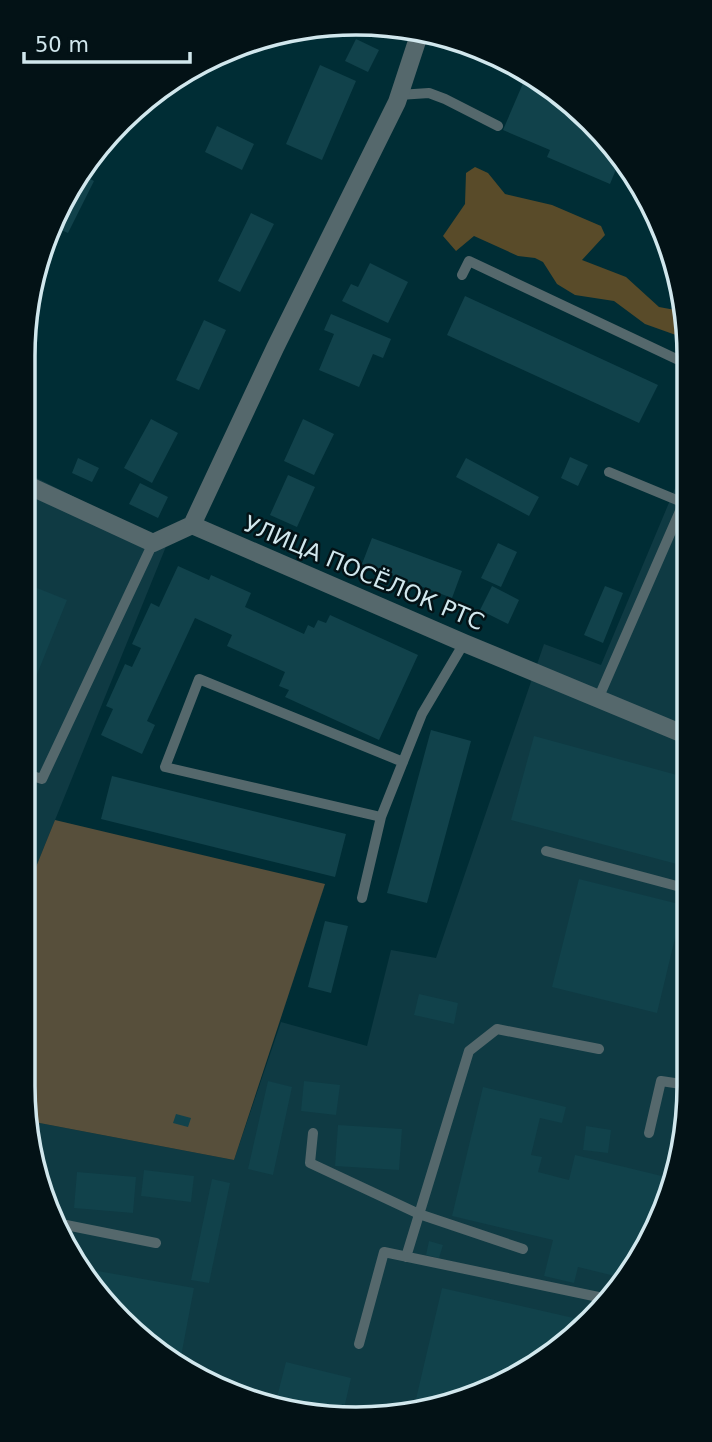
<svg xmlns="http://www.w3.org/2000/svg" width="712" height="1442" font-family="'DejaVu Sans',sans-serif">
  <rect width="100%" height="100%" fill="#002d35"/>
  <path fill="#0f3a43" d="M23 471 167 544 23 899Z
    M681 474 687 477 689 1107 655 1233 591 1322 503 1385 399 1416 291 1413 171 1363 92 1289 41 1193 29 1121 234 1160 281 1022 367 1046 391 950 436 958 544 644 601 665Z"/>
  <path fill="#574f3b" d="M55 820 325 884 234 1160 29 1121 23 1086V899Z"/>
  <path fill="#594b29" d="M475 167 488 173 505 194 552 205 601 226 605 235 582 260 626 277 659 307 686 312 687 339 645 324 614 301 575 295 557 284 543 262 535 258 518 256 474 236 456 251 443 236 465 204 466 173Z"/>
  <path fill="#11424b" d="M356 39 379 50 368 72 345 61Z
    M320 65 356 81 322 160 286 144Z
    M527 74 575 105 621 157 610 184 547 157 550 150 503 130Z
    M217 126 254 144 242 170 205 152Z
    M83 175 94 181 68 233 52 226 57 209Z
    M251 213 274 224 240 292 218 281Z
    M44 258 51 261 36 294H34Z
    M370 263 408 282 388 323 342 301 351 284 358 287Z
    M465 296 658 385 639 423 447 335Z
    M331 314 391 339 383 358 373 354 359 387 319 370 334 334 324 330Z
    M204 320 226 330 199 390 176 380Z
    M151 419 178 433 152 483 124 468Z
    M303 419 334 434 314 475 284 461Z
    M570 457 588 465 578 486 561 478Z
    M78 458 99 468 92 482 72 473Z
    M466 458 539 497 529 516 456 477Z
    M288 475 315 487 297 527 270 515Z
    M140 483 168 497 158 518 129 504Z
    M372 538 462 571 452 598 362 564Z
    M498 543 517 552 501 587 481 578Z
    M178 566 209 580 211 575 251 593 245 607 304 634 308 625 314 628 318 620 326 623 330 615 418 655 379 740 285 697 289 690 279 686 285 672 227 646 232 635 195 618 147 721 155 725 142 754 101 735 113 709 106 706 125 664 132 667 141 648 132 644 151 603 159 607Z
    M27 584 67 600 23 709V593Z
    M492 586 519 600 508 624 480 610Z
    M605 586 623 593 603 643 584 635Z
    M431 730 471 741 427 903 387 893Z
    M534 736 688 778V867L511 820Z
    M112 776 346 834 335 877 101 819Z
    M579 879 683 905 657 1013 552 987Z
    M325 921 348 926 331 993 308 987Z
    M419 994 458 1003 454 1024 414 1015Z
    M268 1081 292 1087 273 1175 248 1169Z
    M304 1081 340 1085 336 1115 301 1111Z
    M483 1087 566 1107 562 1123 540 1118 531 1155 542 1157 538 1172 569 1180 575 1155 670 1178 655 1233 623 1278 578 1267 574 1283 544 1276 553 1240 452 1216Z
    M176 1114 191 1118 188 1127 173 1123Z
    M338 1125 402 1129 399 1170 335 1166Z
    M586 1126 611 1130 608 1153 583 1150Z
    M144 1170 194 1176 191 1202 141 1196Z
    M77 1172 136 1177 133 1213 74 1208Z
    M212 1179 230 1183 209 1283 191 1280Z
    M429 1241 443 1245 439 1258 426 1255Z
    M92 1270 194 1288 179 1367 171 1363 92 1289 89 1285Z
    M442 1288 591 1322 503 1385 413 1412Z
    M286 1362 351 1378 343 1413 277 1397Z"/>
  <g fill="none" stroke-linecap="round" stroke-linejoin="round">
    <path stroke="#55686c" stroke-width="10" d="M399 95 429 93 445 99 498 126
      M462 275 469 261 687 364
      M609 472 684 503
      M598 699 687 495
      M23 773 42 779 153 543
      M381 817 165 767 199 679 403 762
      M546 851 688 889
      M362 898 381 817 422 714 464 643
      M313 1133 310 1163 419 1214 523 1249
      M649 1133 661 1081 688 1085
      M56 1223 156 1243
      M406 1257 469 1051 497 1029 599 1049
      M359 1344 384 1252 608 1299"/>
    <path stroke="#55686c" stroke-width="18" d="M23 483 153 543 192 525 464 643 688 736
      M192 525 275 348 397 102 419 35"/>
  </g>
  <g text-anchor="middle" stroke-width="5" stroke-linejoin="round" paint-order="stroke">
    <g font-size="23" fill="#d1e7ed" stroke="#031216">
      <text transform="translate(364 573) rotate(23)" y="8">УЛИЦА ПОСЁЛОК РТС</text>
    </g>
  </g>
  <path d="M0 0H712V1442H0ZM356 35H356A321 321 0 0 1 677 356V1086A321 321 0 0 1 356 1407H356A321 321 0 0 1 35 1086V356A321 321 0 0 1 356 35Z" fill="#031216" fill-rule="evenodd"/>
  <path fill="none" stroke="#d1e7ed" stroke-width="3.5" d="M356 35H356A321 321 0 0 1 677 356V1086A321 321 0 0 1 356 1407H356A321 321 0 0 1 35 1086V356A321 321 0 0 1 356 35Z"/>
  <path d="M24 52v10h166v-10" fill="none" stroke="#d1e7ed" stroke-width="3.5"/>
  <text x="35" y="52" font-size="21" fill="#d1e7ed" stroke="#031216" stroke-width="5" paint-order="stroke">50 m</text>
</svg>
